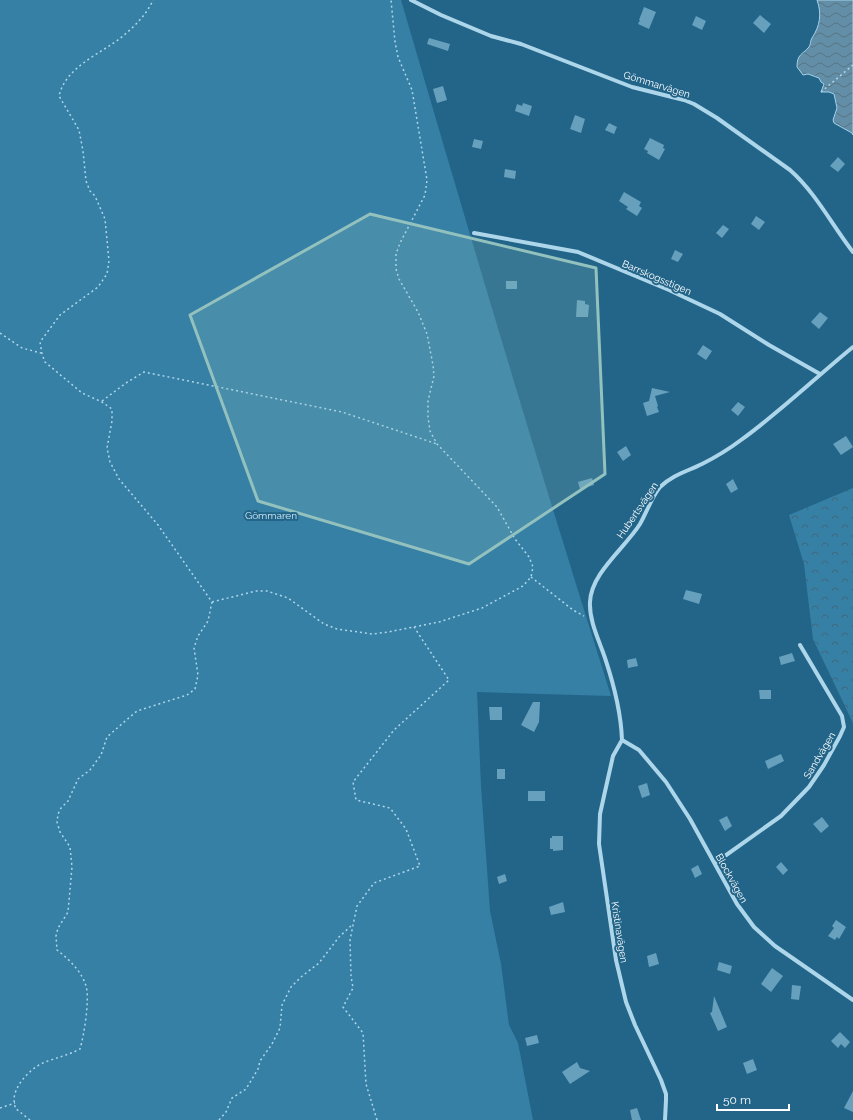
<svg xmlns="http://www.w3.org/2000/svg" width="853" height="1120" font-family="Raleway,sans-serif">
  <defs>
    <pattern id="forest-crowns" width="20" height="18" patternUnits="userSpaceOnUse"><rect width="20" height="18" fill="#3680a6"/><path d="M2 6a3 3 0 1 1 6 0M12 15a3 3 0 1 1 6 0" fill="none" stroke="#40697e"/></pattern>
    <pattern id="water-waves" width="16" height="10" patternUnits="userSpaceOnUse"><rect width="16" height="10" fill="#628ea7"/><path d="M0 5q4-4 8 0t8 0" fill="none" stroke="#597483"/></pattern>
  </defs>
  <rect width="100%" height="100%" fill="#226589"/>
  <path fill="url(#forest-crowns)" d="M853 488V723L813 639 804 564 789 515Z"/>
  <path fill="#3680a6" d="M0 0H401C469 233 538 465 611 696L477 692 481 786 490 911 501 964 509 1025 518 1043 533 1120H0Z"/>
  <path fill="url(#water-waves)" stroke="#a2d3eb" d="M817 0H853V135L852 133 834 123 833 120 837 108 834 94 829 92H821L824 84 821 82 819 78 808 74 803 75 797 67C797 54 802 55 809 47 811 44 810 41 812 38 820 26 822 14 817 0Z"/>
  <path fill="#67a0bd" d="M644 7 656 12 649 29 638 24 640 20H639Z
    M760 15 771 24 764 33 753 23Z
    M696 16 706 21 702 30 692 25Z
    M429 38 450 44 448 51 427 44Z
    M443 86 447 100 437 103 433 89Z
    M523 103 532 106 529 116 515 111 517 104 522 106Z
    M575 115 585 119 581 133 570 129Z
    M609 123 617 127 614 134 605 130Z
    M650 138 664 145 663 148 665 149 659 160 647 153 648 151 644 149Z
    M474 139 483 141 481 149 472 147Z
    M838 157 845 164 838 172 830 166Z
    M505 169 516 171 515 179 504 177Z
    M624 192 641 202 639 206 642 208 637 216 626 209 628 207 619 201Z
    M756 216 765 222 759 230 751 224Z
    M723 225 729 229 722 238 716 233Z
    M675 250 683 254 678 262 671 259Z
    M506 281H517V289H506Z
    M577 300 585 301V304L589 305 588 317H576Z
    M820 312 828 318 819 329 811 322Z
    M703 345 712 351 706 360 697 354Z
    M652 388 670 392 655 396 658 406 657 407 659 412 647 416 643 403 649 401Z
    M738 402 745 407 738 416 731 410Z
    M846 436 853 447 841 455 833 444Z
    M626 446 631 455 623 461 617 452Z
    M592 478 594 485 580 489 578 482Z
    M733 479 738 489 731 493 726 484Z
    M686 590 702 594 699 604 683 599Z
    M792 653 795 661 781 665 779 657Z
    M636 658 638 666 628 668 627 660Z
    M759 690H771V699H760Z
    M533 702H540L539 722 534 732 521 725Z
    M489 707H502V720H490Z
    M781 754 784 761 768 769 765 761Z
    M497 769H505V779H497Z
    M647 783 650 795 642 798 638 786Z
    M528 791H545V801H528Z
    M727 816 732 826 725 831 719 820Z
    M822 817 829 826 821 833 813 824Z
    M552 836H563V850L553 851V849H550V838H552Z
    M781 862 788 870 783 875 776 867Z
    M698 865 702 874 695 878 691 869Z
    M505 874 507 881 499 884 497 877Z
    M563 902 565 912 551 915 549 907Z
    M836 920 846 927 839 939 837 937 835 940 828 936 834 928 832 926Z
    M656 953 659 964 649 967 647 956Z
    M719 962 732 966 730 974 717 970Z
    M772 968 783 976 771 992 761 984Z
    M792 985 801 986 799 1000 791 999Z
    M714 996 727 1027 718 1031 710 1013 712 1012Z
    M840 1032 850 1042 845 1048 841 1044 838 1048 831 1041Z
    M537 1035 539 1043 527 1046 525 1038Z
    M753 1059 757 1070 747 1074 743 1063Z
    M577 1062 580 1068 590 1071 570 1084 562 1072Z
    M853 1091V1112L844 1108Z
    M637 1108 641 1120H632L630 1110Z"/>
  <g fill="none" stroke-linecap="round" stroke-linejoin="round">
    <path stroke="#aed6ea" stroke-width="1.5" stroke-dasharray="2 3" stroke-linecap="butt" d="M821 92 853 65
      M0 333 22 348 41 353
      M102 401 126 383 144 372 342 412 437 444
      M531 577 573 610 584 616
      M212 602 256 591H267L288 598 324 624 337 629 372 634 388 632 439 622 482 608 523 586 531 577 533 567 529 557 515 539 497 507 437 444 430 431 428 417V401L434 376 433 365 427 334 418 312 399 279 396 269V254L400 243 425 195 427 180 412 90 398 57 395 42 391 0
      M0 1108 15 1103
      M30 1120 15 1108C15 1105 14 1102 14 1099 15 1083 34 1065 48 1061 59 1057 68 1055 80 1049 84 1035 90 999 86 986 82 972 69 959 57 950L56 936 58 928 68 912 72 867 70 847 60 832 57 822 58 814 61 808 68 801 78 779 90 770 101 755 107 737 123 723 137 711 187 695 195 689 198 675 194 648 198 636 208 621 212 602 158 525 119 479 110 462 107 448 112 421V409L102 402 82 393 45 362 42 354 40 342 60 315 98 287 107 274 109 261 105 219 95 196 90 191 86 181 83 151 79 130 59 96C66 66 101 54 123 36 135 26 147 14 153 0
      M219 1120 226 1112 232 1098 246 1089 258 1069 260 1061 272 1044 280 1028 282 1005 291 987 301 977 319 963 339 937 352 925
      M377 1120 366 1084 363 1033 343 1007 353 988 351 976 350 940 357 906 374 883 420 866 406 829 390 808 356 800 353 782 394 730 449 680 414 627"/>
    <path stroke="#aed6ea" stroke-width="4" d="M411 0 441 15 491 36 521 44 632 87 684 100 694 104 717 118 790 170C816 193 832 225 853 252
      M474 233 578 252 669 290 720 314 769 345 820 374
      M622 740C621 711 614 685 605 658 599 640 589 621 590 602 591 573 625 548 640 524 647 512 651 498 660 487 672 475 688 471 702 464 716 457 729 449 741 440 780 412 815 378 853 347
      M622 740 613 756 604 796 600 814 599 844 616 960 626 1002 635 1025 661 1080 666 1094V1100L665 1120
      M622 740 639 750 666 782 690 819 737 904 754 927 775 946 853 1000
      M715 863 781 816 809 787 824 765 840 736 844 727 842 716 800 645"/>
  </g>
  <path fill="#93c1be" fill-opacity="0.2" stroke="#93c1be" stroke-width="3" stroke-linejoin="round" d="M370 214 596 268 605 474 469 564 258 501 190 315Z"/>
  <g text-anchor="middle" stroke-width="4" stroke-linejoin="round" paint-order="stroke">
    <g font-size="10" fill="#fff" stroke="#226589">
      <text transform="translate(657 84) rotate(17)" y="4">Gömmarvägen</text>
      <text transform="translate(657 277) rotate(23)" y="4">Barrskogsstigen</text>
      <text transform="translate(637 510) rotate(-56)" y="4">Hubertsvägen</text>
      <text transform="translate(819 755) rotate(-59)" y="4">Sandvägen</text>
      <text transform="translate(732 878) rotate(61)" y="4">Blockvägen</text>
      <text transform="translate(620 932) rotate(81)" y="4">Kristinavägen</text>
    </g>
    <g font-size="10" fill="#d3ebf8" stroke="#226589">
      <text x="271" y="519">Gömmaren</text>
    </g>
  </g>
  <path d="M717 1104v6h72v-6" fill="none" stroke="#ffffff" stroke-width="2"/>
  <text x="723" y="1104" font-size="12" fill="#ffffff" stroke="#226589" stroke-width="3" paint-order="stroke">50 m</text>
</svg>
